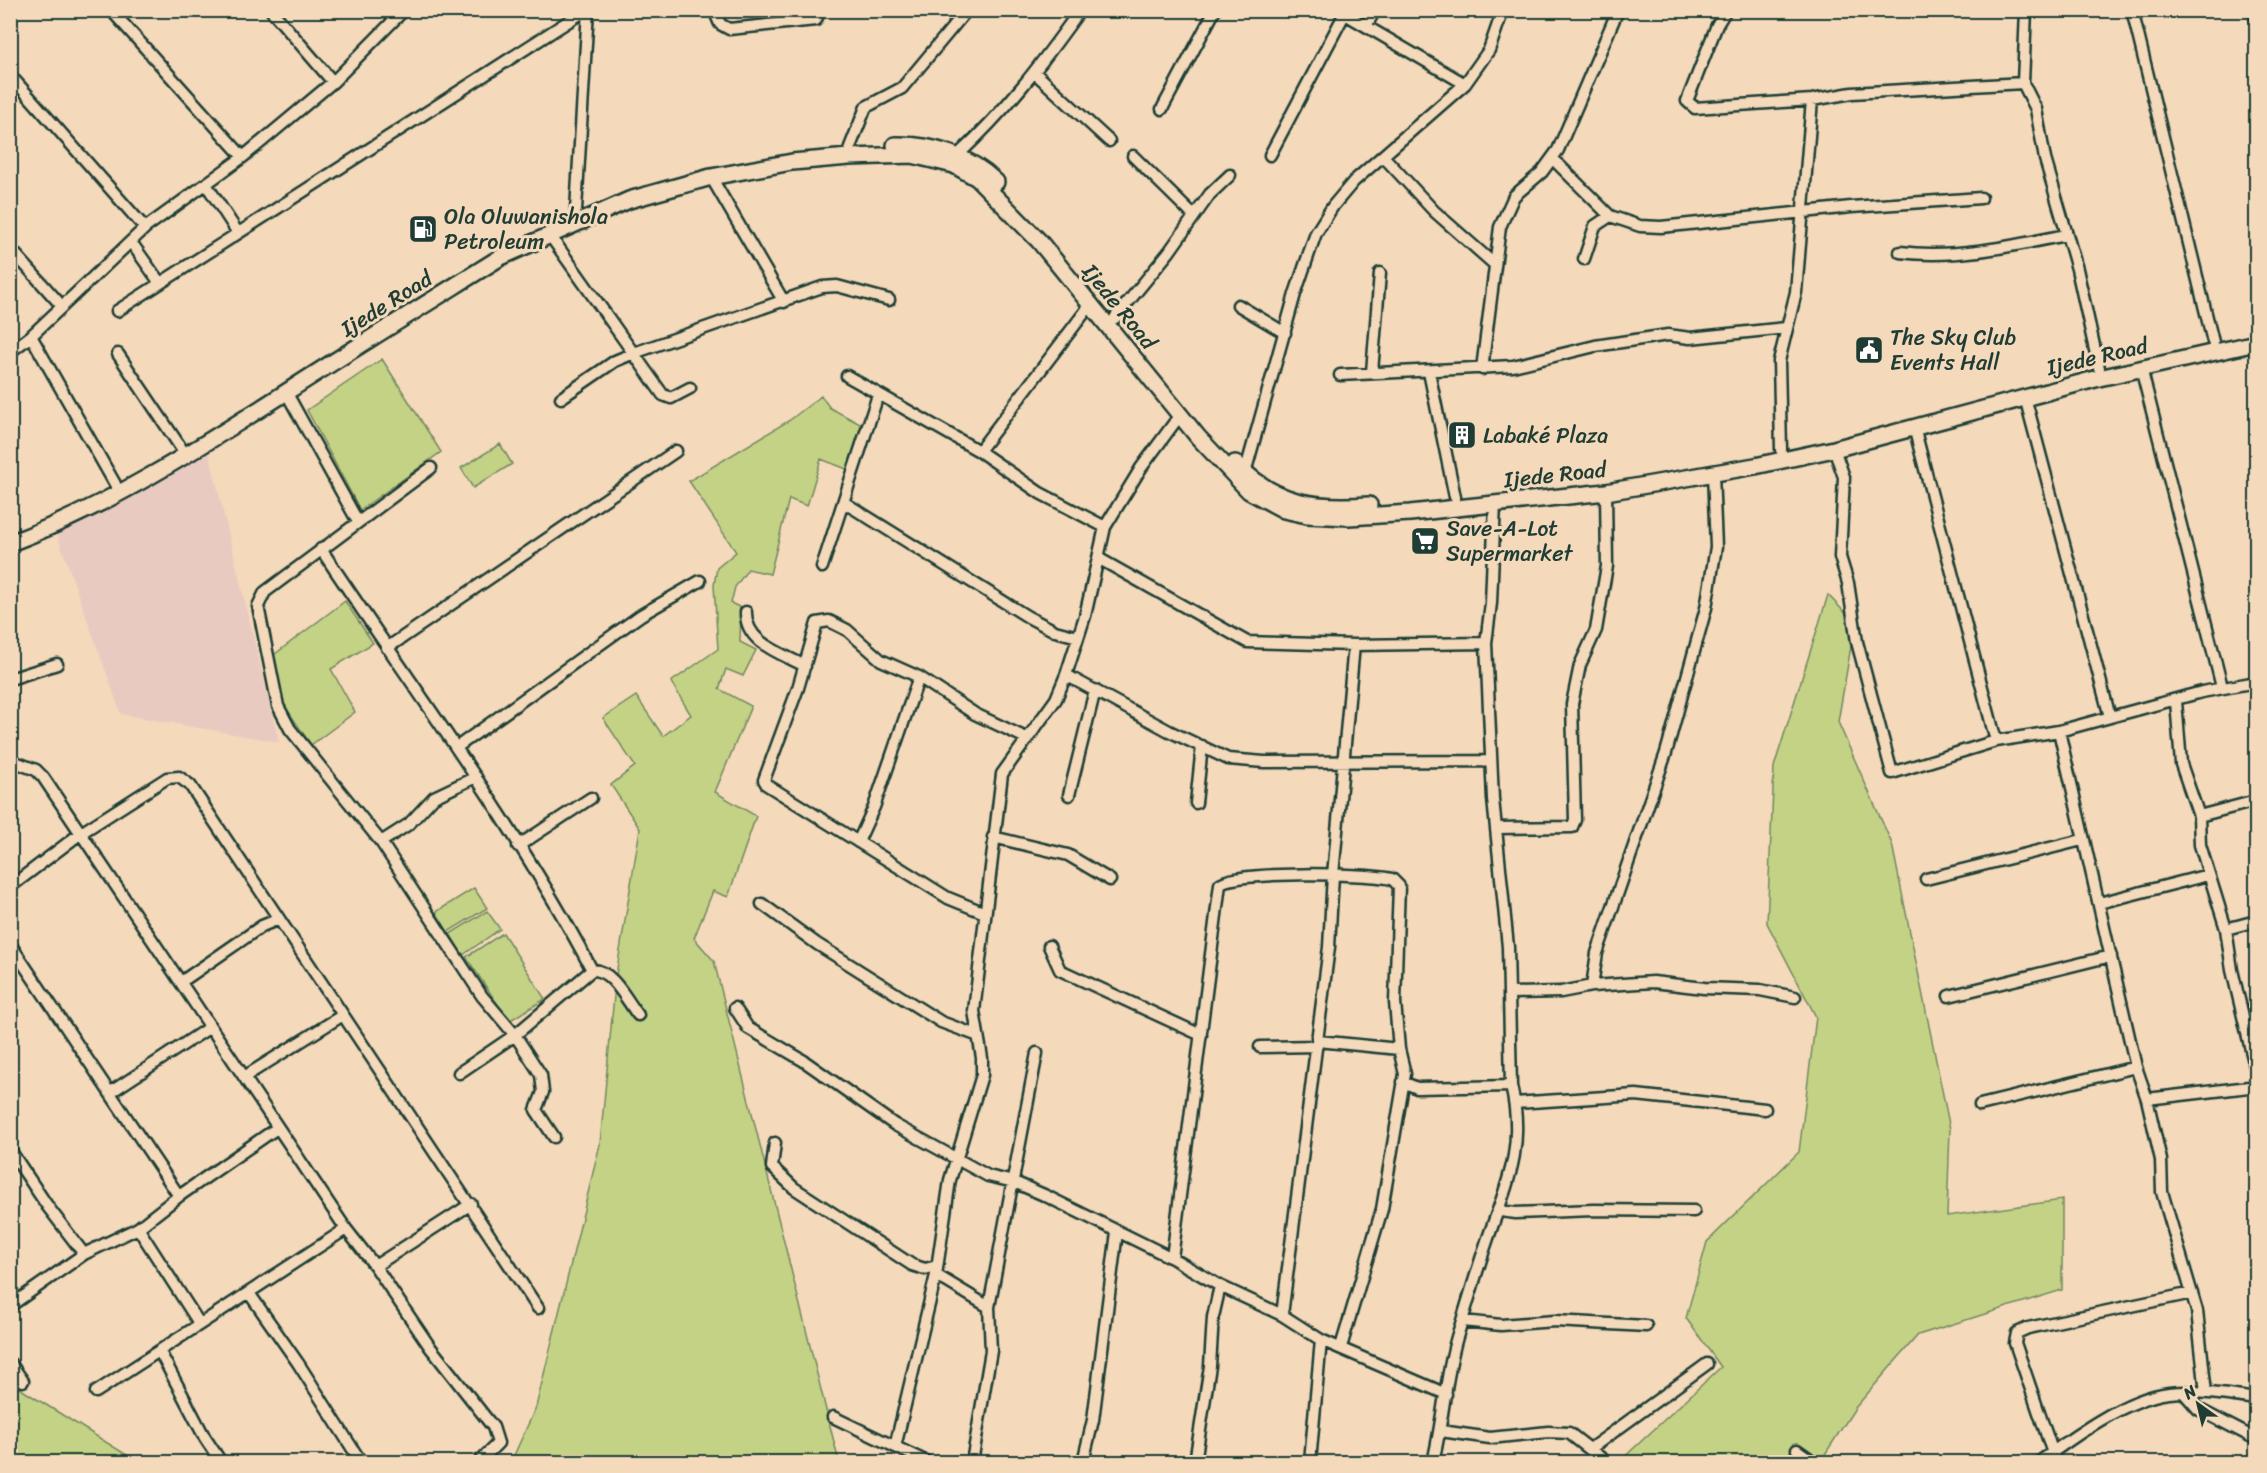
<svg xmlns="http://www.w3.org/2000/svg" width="2267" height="1473" font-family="Sriracha,sans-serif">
  <rect width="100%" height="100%" fill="#f4d9bb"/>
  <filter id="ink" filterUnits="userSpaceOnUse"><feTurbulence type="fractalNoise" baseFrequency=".0167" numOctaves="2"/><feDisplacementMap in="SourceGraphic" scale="12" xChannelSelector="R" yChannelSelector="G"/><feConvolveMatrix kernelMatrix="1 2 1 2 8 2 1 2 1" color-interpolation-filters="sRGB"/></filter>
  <g filter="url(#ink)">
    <path fill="#e9cac1" d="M209 453 279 742 121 714 56 532Z"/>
    <path fill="#c4d286" stroke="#72885d" stroke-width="1.5" d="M382 359 441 452 360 510 307 410Z
      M821 396 830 408 862 425 849 470 821 459 807 506 789 499 770 574 748 569 735 587 731 603 741 608 740 642 756 650 743 676 726 669 719 689 751 706 715 792 756 816 728 897 713 891 694 938 714 961 839 1462H511L536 1407 600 1144 616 975 640 829 611 785 635 766 603 718 636 696 663 736 691 715 671 682 718 649 714 585 717 568 736 552 689 481 790 420Z
      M500 444 512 464 473 488 461 468Z
      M1828 595 1855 623 1838 722 1892 844 1950 1129 1947 1216 2062 1200V1290L1918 1335 1855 1408 1820 1462H1619L1721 1367 1686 1318 1707 1242 1799 1152 1816 1017 1767 923 1774 767Z
      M345 601 373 643 331 669 355 712 311 745 280 699 271 657Z
      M474 888 487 908 448 932 436 912Z
      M487 911 500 929 463 955 450 934Z
      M503 933 545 999 509 1021 466 957Z
      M11 1383 138 1462H11Z"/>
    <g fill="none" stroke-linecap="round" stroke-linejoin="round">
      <g stroke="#1f3d34" stroke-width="15">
        <path id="minor" d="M111 10 243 157
          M271 10 333 82
          M714 10 720 24 729 29 816 20 820 10
          M1726 10 1717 25 1687 101 1695 108 1812 100 1852 93 2023 83
          M2026 10 2023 83 2036 109 2045 159 2077 269 2099 368
          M2132 10 2213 342
          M2254 10 2256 19
          M1340 11 1465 84
          M1366 26 1375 10
          M1035 73 1109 141
          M10 75 145 228
          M1162 109 1215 10
          M850 147 866 107 902 88 967 10
          M958 155C1008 108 1040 66 1080 10
          M1270 155 1345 13
          M1133 156 1194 216
          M1383 156 1434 211 1494 264
          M1553 159 1610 216 1640 226 1661 227 1851 207 1981 198
          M711 177 784 302
          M206 184 238 233
          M576 210 588 10
          M549 234 663 395 671 398 690 388
          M131 242 160 283
          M10 248 61 305
          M1900 252C1955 259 2012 246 2066 235
          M1584 259 1595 226 1610 216
          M1238 305 1285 333
          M117 311 586 10
          M1115 318 1169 252 1210 194 1230 175
          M31 336 115 484
          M10 352 31 336 145 228 243 157 333 82 404 10
          M118 354 181 448
          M2141 368 2222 687
          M1482 369 1500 227 1514 196 1542 172 1558 150 1618 10
          M1372 372 1380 273
          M1429 372 1455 497
          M1340 375 1513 366 1595 346 1668 335 1690 338 1786 328
          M847 376 979 451 1040 493 1105 527 1141 468 1180 415
          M286 392 358 522
          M2025 397 2110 717
          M561 398 615 361 634 353 822 287 837 286 889 300
          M1914 427 1996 741
          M1834 449 1844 477 1840 557 1848 583 1857 642 1892 773 1996 741 2059 731 2202 692 2256 682
          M1781 450 1779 361 1796 292 1812 100
          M979 451 1091 304
          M431 468 265 592 258 606 278 706 290 729 381 842 482 996 515 1035 541 1075 543 1092 536 1110 554 1137
          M1245 473 1295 294 1316 233 1333 206 1354 181 1465 84 1489 50 1503 10
          M845 503 1028 617 1055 631 1078 637
          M321 549C413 688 514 822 592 970
          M1098 558 1247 642 1354 645 1486 643
          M822 567 878 395
          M746 612C745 643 781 653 805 666
          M387 648 676 451
          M1066 675 1169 731 1228 759 1264 762 1491 761
          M10 679 57 664
          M2176 701 2181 764 2199 816 2200 845 2226 929 2232 970 2256 1071
          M2059 731 2136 1067 2147 1099 2161 1160 2162 1192 2197 1311 2206 1393
          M457 747 641 615 700 581
          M10 760 36 770 43 777 346 1229 375 1266 430 1347 493 1427 498 1443 479 1462
          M1069 795 1095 690
          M1196 803 1202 746
          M2199 816 2256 801
          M1497 828 1572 827 1575 820 1572 704 1580 665 1596 630 1607 566 1606 492
          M993 837 1068 855 1110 880
          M381 842 409 824 434 797 476 777
          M858 842 874 807 919 677
          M518 846 591 798
          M1926 879 2082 840
          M10 887 81 833 167 778 179 777 190 785 538 1308
          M2099 903 2208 875
          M762 904 817 944 941 1022 976 1035
          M985 913 948 898 767 785 764 780 798 688 817 623 829 621 847 630 881 660 919 677 975 714 1026 738
          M2226 929 2256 921
          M10 944 179 1196
          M1049 946 1060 970 1201 1035
          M181 982 262 926 279 919
          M1592 986 1597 953 1666 753 1706 608 1716 547 1713 473
          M1511 993 1561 992 1592 986 1653 982 1704 988 1760 990 1795 997
          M1949 996 2111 956
          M735 1008 748 1028 804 1061 895 1125 988 1176 1014 1182 1044 1195 1172 1258 1220 1286 1282 1315 1321 1340 1446 1394
          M1318 1041 1399 1049
          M1260 1047 1317 1046
          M459 1073 515 1035 592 970C612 969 627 1001 638 1015
          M244 1077 343 1015
          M1403 1082 1417 1088 1511 1086
          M111 1092 210 1027
          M2147 1099 2249 1087
          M1515 1103 1636 1095 1765 1109
          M1980 1105 2136 1067
          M775 1143 772 1167 794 1188 912 1265 925 1269 937 1266
          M10 1150 48 1207 84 1254
          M1500 1211 1516 1213 1593 1210 1694 1211
          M138 1228 199 1323
          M1172 1258 1220 884C1232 871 1371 873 1392 879L1399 886 1395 1002 1399 1049 1405 1074 1382 1209 1341 1347
          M375 1266 471 1204
          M936 1275 989 1307
          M249 1293 298 1363 361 1462
          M10 1306 84 1254 138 1228 179 1196 277 1128
          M1282 1315 1329 947 1333 875 1354 645
          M1463 1321 1501 1325 1555 1321 1646 1326
          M160 1352 205 1438 221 1462
          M10 1363 23 1381
          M96 1392 346 1229
          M2184 1393 2198 1409 2256 1439
          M833 1417 927 1462
          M1441 1431 1490 1438 1548 1432 1569 1433 1606 1462
          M895 1447 936 1275 950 1180 982 1075V1058L974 1011 1002 774 1056 699 1066 675 1085 616 1105 527
          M1590 1449 1707 1364
          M1797 1450 1814 1462
          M972 1462 991 1351 989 1307 1037 1053
          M1083 1462 1093 1420 1117 1232
          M1195 1462 1210 1366 1213 1317 1220 1286
          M1310 1462 1321 1340
          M1433 1462C1443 1421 1445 1378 1457 1337 1467 1305 1476 1273 1487 1241 1506 1186 1526 1148 1511 1086L1508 947 1493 799 1486 643 1491 603 1495 503
          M2039 1462C2073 1437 2126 1398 2169 1393 2198 1390 2228 1395 2256 1399
          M2056 1462 2015 1343 2017 1333 2028 1328 2192 1293"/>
      </g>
      <g stroke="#1f3d34" stroke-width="20">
        <path id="secondary" d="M895 145C932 144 969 156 996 182
          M1235 463C1274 504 1315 509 1369 505
          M10 543C107 507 199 448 285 393 356 347 429 302 501 257L629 200 711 177 792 162 849 157 912 155 954 165 977 178 1039 241 1198 437 1249 491 1284 510 1307 515 1349 517 1410 513 1606 492 1755 466 1834 449 2099 378 2256 343"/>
      </g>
      <use href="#minor" stroke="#f4d9bb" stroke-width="10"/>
      <use href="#secondary" stroke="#f4d9bb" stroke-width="15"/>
    </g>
  </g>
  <defs>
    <g id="fuel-square" transform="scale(1.5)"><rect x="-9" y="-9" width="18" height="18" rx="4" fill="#1f3d34" stroke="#f4d9bb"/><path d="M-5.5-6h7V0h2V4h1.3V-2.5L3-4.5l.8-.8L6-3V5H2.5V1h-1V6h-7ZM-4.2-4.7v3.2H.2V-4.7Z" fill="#fff"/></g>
    <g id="civic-square" transform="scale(1.5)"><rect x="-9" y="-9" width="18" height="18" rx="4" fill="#1f3d34" stroke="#f4d9bb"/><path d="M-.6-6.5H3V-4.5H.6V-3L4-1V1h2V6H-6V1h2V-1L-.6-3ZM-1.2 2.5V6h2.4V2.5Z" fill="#fff"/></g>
    <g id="building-square" transform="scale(1.5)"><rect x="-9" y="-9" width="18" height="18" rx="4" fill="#1f3d34" stroke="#f4d9bb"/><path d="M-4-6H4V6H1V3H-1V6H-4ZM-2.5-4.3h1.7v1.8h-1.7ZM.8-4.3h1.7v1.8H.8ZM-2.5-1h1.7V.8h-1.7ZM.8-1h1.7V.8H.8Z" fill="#fff"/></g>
    <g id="supermarket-square" transform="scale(1.5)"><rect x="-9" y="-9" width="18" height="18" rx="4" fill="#1f3d34" stroke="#f4d9bb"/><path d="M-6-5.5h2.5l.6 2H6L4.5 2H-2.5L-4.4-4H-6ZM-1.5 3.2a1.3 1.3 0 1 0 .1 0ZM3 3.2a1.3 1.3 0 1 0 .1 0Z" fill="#fff"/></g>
  </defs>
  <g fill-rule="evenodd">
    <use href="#fuel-square" x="423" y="229"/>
    <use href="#civic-square" x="1869" y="350"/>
    <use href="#building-square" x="1462" y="435"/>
    <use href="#supermarket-square" x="1425" y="541"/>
  </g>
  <g text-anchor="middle" stroke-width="6" stroke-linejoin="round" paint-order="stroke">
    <g font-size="22" fill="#1f3d34" stroke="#f4d9bb" text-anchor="start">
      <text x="444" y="224">Ola Oluwanishola<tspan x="444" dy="25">Petroleum</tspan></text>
      <text x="1890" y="345">The Sky Club<tspan x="1890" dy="25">Events Hall</tspan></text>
      <text x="1483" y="443">Labaké Plaza</text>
      <text x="1446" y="536">Save-A-Lot<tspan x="1446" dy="25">Supermarket</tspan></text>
    </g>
    <g font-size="22" fill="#1f3d34" stroke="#f4d9bb">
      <text transform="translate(386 303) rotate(-32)" y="8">Ijede Road</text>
      <text transform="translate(1120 306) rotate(51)" y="8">Ijede Road</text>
      <text transform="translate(2097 356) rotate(-13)" y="8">Ijede Road</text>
      <text transform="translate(1555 474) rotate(-6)" y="8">Ijede Road</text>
    </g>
  </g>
  <rect width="2267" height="1473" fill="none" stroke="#f4d9bb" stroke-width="36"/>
  <rect x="18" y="18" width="2231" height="1437" fill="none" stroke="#1f3d34" stroke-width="2" filter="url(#ink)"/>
  <g transform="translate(2198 1404) rotate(326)" stroke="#f4d9bb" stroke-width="4.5" paint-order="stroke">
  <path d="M0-4.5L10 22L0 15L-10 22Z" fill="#1f3d34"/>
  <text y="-9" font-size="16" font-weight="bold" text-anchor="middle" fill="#1f3d34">N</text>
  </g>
</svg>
